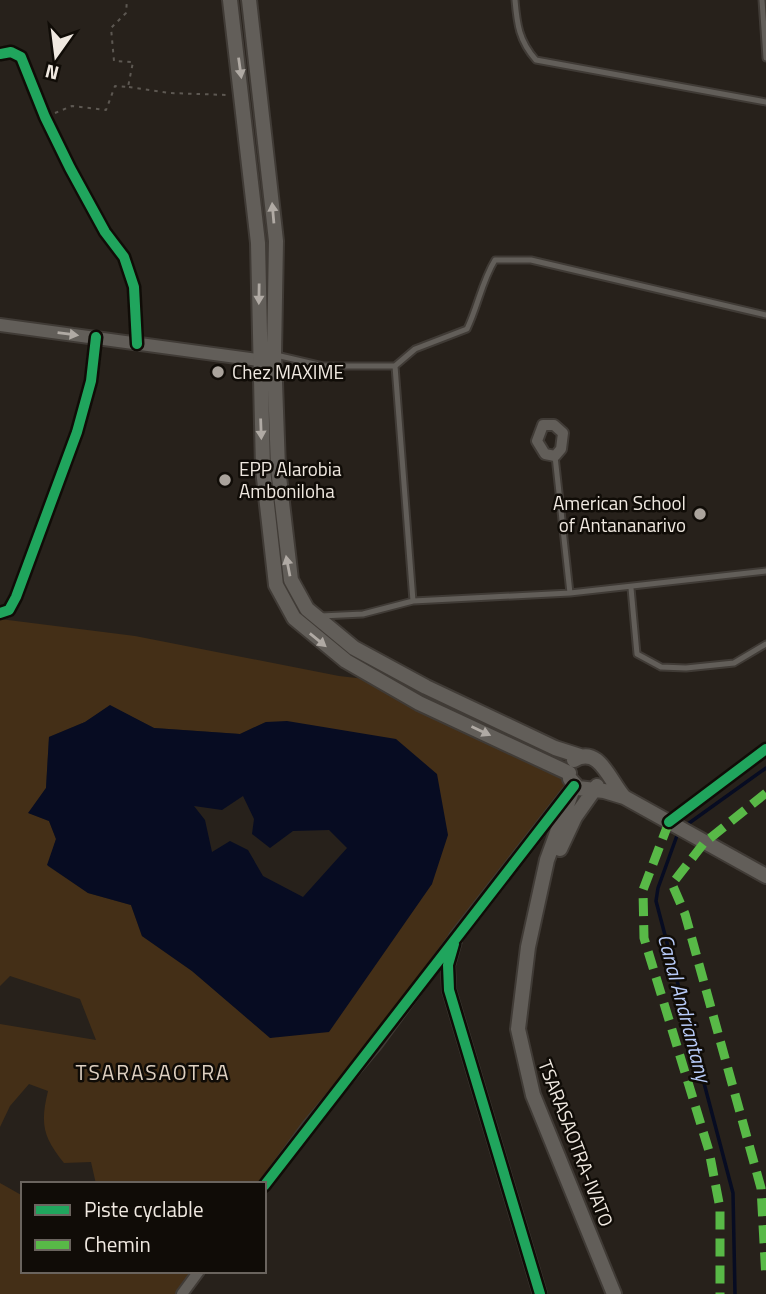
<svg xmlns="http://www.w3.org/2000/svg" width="766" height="1294" font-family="'Titillium Web',sans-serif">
  <rect width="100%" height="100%" fill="#27211b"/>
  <path fill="#442f17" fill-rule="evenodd" d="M0 619 135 636 339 676 374 680 562 773 567 785 472 917 264 1184H96L91 1162 64 1163C43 1137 40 1124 48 1091L29 1084 10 1106 0 1127V1024L96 1040 80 999 10 976 0 986ZM110 706 154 728 240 734 266 722 432 884 271 1038 192 971 142 936 131 905 88 893 48 866 56 839 49 821 29 813 46 788 49 737 85 722Z
    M0 1183 23 1196V1271H199L181 1294H0Z"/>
  <path fill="#070c22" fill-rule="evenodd" d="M110 705 154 728 240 734 266 722 287 721 396 739 437 774 448 835 432 884 329 1032 270 1038 192 971 142 936 131 905 88 893 47 865 56 839 49 821 28 813 46 788 49 737 85 722ZM243 796 254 819 252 834 270 848 293 831 329 830 347 848 303 897 263 876 248 850 230 841 212 852 205 820 194 806 222 810Z"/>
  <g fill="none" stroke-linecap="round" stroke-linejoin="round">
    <path stroke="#070c22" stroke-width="3.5" d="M685 826 766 768
      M679 830 658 888 656 901 733 1193 735 1294"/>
    <g stroke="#403b36" stroke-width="9">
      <path id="service" d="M515 0C517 24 519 41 536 60L766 102
        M762 0 766 58
        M276 355 323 366H395L413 601
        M395 366 415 349 467 329C478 306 482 281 495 260H531L766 315
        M555 456 570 593
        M631 588 637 654 661 667 686 668 734 663 766 644
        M321 616 363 614 413 601 570 593 766 571"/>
    </g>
    <g stroke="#403b36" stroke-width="14">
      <path id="minor" d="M0 54 11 52 21 57 45 117 70 168 105 232 124 257 134 287 137 344
        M543 425H554L563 433 561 449 555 456 545 454 537 441Z
        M0 613 9 610 16 597 77 432 91 381 96 337
        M669 822 766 749
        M264 1186 307 1127 376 1045 454 939
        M182 1294 199 1271"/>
    </g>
    <g stroke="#403b36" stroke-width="16">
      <path id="tertiary" d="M0 325 258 360
        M540 1294 449 990 448 965 456 937 569 792"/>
    </g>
    <g stroke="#403b36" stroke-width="18">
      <path id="secondary" d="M230 0 258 243 263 469 276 585 294 618 346 661 419 703 569 773
        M249 0 276 241 274 354 278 468 291 580 307 609 354 648 426 687 555 748 580 756
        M574 760C599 745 609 780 624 797
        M570 779 578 788 604 791 624 797 766 876
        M574 786 547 860 528 947 518 1029 533 1095 614 1294
        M560 849 575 817 597 786"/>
    </g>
    <path stroke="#5d5852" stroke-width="2" stroke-dasharray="3.5 5" stroke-linecap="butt" d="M129 87 169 93 228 95
      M55 113 72 106 106 110 115 86 128 87 133 62 114 61 111 28 126 13 127 0"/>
    <use href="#service" stroke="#625e59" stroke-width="5"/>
    <use href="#minor" stroke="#625e59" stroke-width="10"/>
    <use href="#tertiary" stroke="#625e59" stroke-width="12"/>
    <use href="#secondary" stroke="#625e59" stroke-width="14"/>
    <path stroke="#58b947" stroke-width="9" stroke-dasharray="18 9" stroke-linecap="butt" d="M766 793 704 843 672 884 685 914 761 1188 766 1279
      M669 822 643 890 644 938 709 1151 720 1208V1294"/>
    <g stroke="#100c07" stroke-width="15">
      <path id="cycleway" d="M0 54 11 52 21 57 45 117 70 168 105 232 124 257 134 287 137 344
        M0 613 9 610 16 597 77 432 91 381 96 337
        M669 822 766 749
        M454 944 448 965 449 990 540 1294
        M264 1186 574 786"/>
    </g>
    <use href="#cycleway" stroke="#20a55d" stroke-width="10"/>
  </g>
  <defs><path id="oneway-solid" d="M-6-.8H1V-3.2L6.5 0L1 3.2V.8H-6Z" transform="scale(1.75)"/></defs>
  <g fill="#b0aaa4">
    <use href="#oneway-solid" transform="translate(240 68) rotate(82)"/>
    <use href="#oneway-solid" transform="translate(273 213) rotate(-95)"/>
    <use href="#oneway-solid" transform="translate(259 294) rotate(91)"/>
    <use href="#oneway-solid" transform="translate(68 334) rotate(7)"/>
    <use href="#oneway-solid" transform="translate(261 429) rotate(88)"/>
    <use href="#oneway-solid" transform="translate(288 566) rotate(-101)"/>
    <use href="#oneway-solid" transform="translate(318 640) rotate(39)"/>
    <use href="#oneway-solid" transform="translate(481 731) rotate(25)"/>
  </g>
  <g fill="#aaa39c" stroke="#100c07" stroke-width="2.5">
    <circle cx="218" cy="372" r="7"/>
    <circle cx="225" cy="480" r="7"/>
    <circle cx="700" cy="514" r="7"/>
  </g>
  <g text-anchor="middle" stroke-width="5" stroke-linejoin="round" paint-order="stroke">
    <g font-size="19" fill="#f0e9e1" stroke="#100c07" text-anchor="start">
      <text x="232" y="379">Chez MAXIME</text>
      <text x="239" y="476">EPP Alarobia<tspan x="239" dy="22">Amboniloha</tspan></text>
      <text x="686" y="510" text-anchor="end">American School<tspan x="686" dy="22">of Antananarivo</tspan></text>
    </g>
    <g font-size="19" fill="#f0e9e1" stroke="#100c07">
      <text transform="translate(576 1143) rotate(69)" y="7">TSARASAOTRA-IVATO</text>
    </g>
    <g font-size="21" font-style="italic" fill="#b8cbf9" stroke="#100c07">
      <text transform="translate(684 1008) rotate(75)" y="7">Canal Andriantany</text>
    </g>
    <g font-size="21" letter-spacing="2" fill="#ded0c1" stroke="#100c07">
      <text x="153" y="1080">TSARASAOTRA</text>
    </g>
  </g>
  <rect x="21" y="1182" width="245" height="91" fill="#100c07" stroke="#6a645e" stroke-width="2"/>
  <rect x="35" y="1205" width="35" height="10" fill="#20a55d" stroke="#6a645e" stroke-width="2"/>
  <text x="84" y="1217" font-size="21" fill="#f0e9e1">Piste cyclable</text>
  <rect x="35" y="1240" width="35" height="10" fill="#58b947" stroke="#6a645e" stroke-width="2"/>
  <text x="84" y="1252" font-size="21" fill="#f0e9e1">Chemin</text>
  <g transform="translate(56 56) rotate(194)" stroke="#100c07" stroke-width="5" paint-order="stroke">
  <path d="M0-5L12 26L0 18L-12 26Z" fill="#f0e9e1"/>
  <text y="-10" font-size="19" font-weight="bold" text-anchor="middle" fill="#f0e9e1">N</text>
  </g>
</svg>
